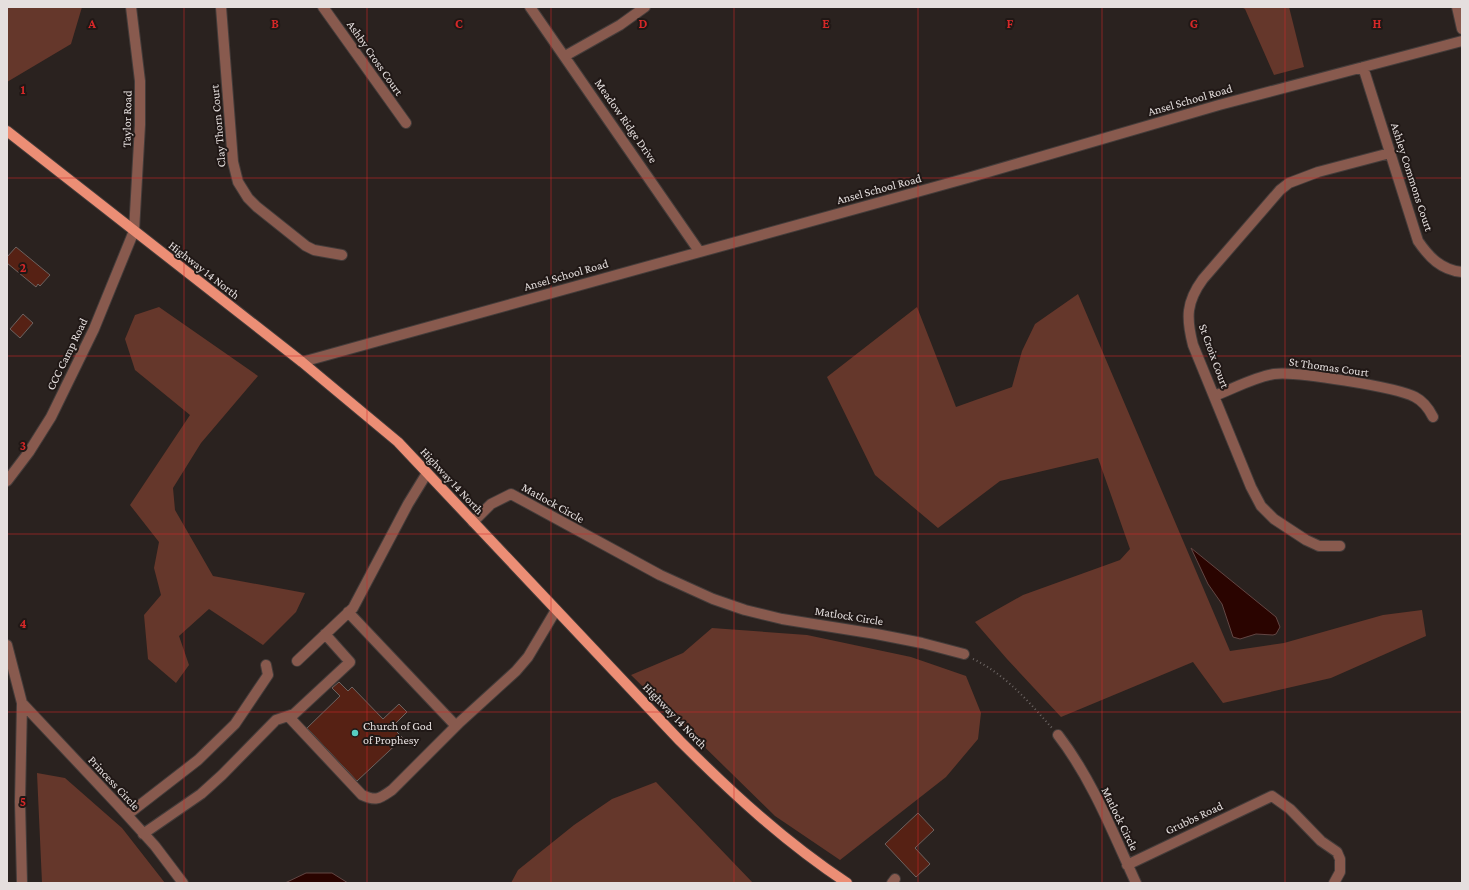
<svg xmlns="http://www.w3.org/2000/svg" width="1469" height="890" font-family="'Crimson Pro',serif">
  <rect width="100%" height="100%" fill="#2a221f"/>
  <path fill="#65372b" d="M7 7H82L71 44 7 82Z
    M1241 7H1289L1304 67 1274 75 1245 9Z
    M1078 294 1230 651 1284 643 1383 615 1422 610 1426 636 1331 678 1223 703 1193 662 1061 717 1007 659 975 622 1023 595 1120 560 1130 549 1098 458 1000 481 938 528 875 475 827 377 917 307 956 407 1012 387 1022 351 1035 324Z
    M159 307 258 376 201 443 173 488 175 510 213 576 305 593 296 612 263 645 209 609 179 636 189 665 176 683 148 659 144 615 161 595 154 568 159 542 130 505 190 415 135 370 125 339 135 315Z
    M712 628 807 635 911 657 966 676 981 713 978 739 946 777 840 860 775 816 631 675 683 653Z
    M37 773 65 778 122 828 165 883H42Z
    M656 782 753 883H511L518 870 574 825 612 799Z"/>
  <path fill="#2a0400" stroke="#624643" d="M1191 548 1276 617 1280 627 1276 634 1273 635 1256 634 1240 639 1233 637 1222 604 1208 584Z
    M306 873H332L348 883H285Z"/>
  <path fill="#562114" stroke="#6d6360" d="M16 247 50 275 40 286 38 284 36 287 7 263V257Z
    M23 314 33 323 20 338 10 329Z
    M339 682 348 691 352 687 383 719 399 704 407 712 392 727 403 738 357 781 307 728 340 696 332 688Z
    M918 813 934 830 915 848 930 864 916 877 885 844Z"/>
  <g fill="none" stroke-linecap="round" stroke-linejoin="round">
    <g stroke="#443c3a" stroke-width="12">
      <path id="minor" d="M221 7 233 162 238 182 248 198 257 207 306 246 314 250 342 255
        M323 7 406 123
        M530 7 699 251
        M1457 7 1462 29
        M565 56 620 25 645 7
        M1363 67 1418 241C1429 257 1441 270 1462 272
        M302 362 971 177 1219 105 1462 41
        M1214 396C1233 389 1254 377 1274 374 1295 371 1396 387 1415 397 1423 401 1429 409 1433 417
        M7 481 29 452 51 417 94 329 134 231 140 125V81L131 7
        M473 522 491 504 511 494 660 575 713 599 745 610 782 619 876 634 922 643 964 654
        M1340 546H1319L1306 540 1274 519 1261 506 1251 487 1193 345C1186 318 1186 302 1203 279L1280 190 1289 183 1318 172 1390 153
        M348 612 456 726
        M7 645 22 703
        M297 661 353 608 408 504 427 473
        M288 716 362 795C377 802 380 798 392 790L460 722 516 671 528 657 556 610
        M1058 735C1092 779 1113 833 1136 883
        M127 815 198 760 235 724 268 675 266 665
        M143 834 201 794 222 775 276 720 294 714 350 662 325 634
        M1127 865 1272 796 1290 809 1321 841 1337 852 1340 859V872L1334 883
        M22 883 20 802 22 703 117 804 155 846 183 883
        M892 883 895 879"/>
    </g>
    <g stroke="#443c3a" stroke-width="12">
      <path id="major" d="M7 131 302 362 398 442 680 741C732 793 785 842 847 883"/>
    </g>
    <path stroke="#6e6765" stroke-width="2" stroke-dasharray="1 3" stroke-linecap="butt" d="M973 659C1005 674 1029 702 1052 728"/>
    <use href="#minor" stroke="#885a4e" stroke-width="10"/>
    <use href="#major" stroke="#ec8e75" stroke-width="10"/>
  </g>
  <path fill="none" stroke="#d62828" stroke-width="1" stroke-opacity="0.55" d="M184 7V883M367 7V883M551 7V883M734 7V883M918 7V883M1102 7V883M1285 7V883M7 178H1462M7 356H1462M7 534H1462M7 712H1462"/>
  <circle fill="#57cec1" stroke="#201816" stroke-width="1.5" cx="355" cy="733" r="4"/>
  <g text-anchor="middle" stroke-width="4" stroke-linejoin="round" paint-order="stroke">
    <g font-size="12" fill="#e5dfde" stroke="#201816">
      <text transform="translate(375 58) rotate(55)" y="4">Ashby Cross Court</text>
      <text transform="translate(1190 100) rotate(-16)" y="4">Ansel School Road</text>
      <text transform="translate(127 119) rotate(-89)" y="4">Taylor Road</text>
      <text transform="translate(626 121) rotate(55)" y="4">Meadow Ridge Drive</text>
      <text transform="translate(218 126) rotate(-95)" y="4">Clay Thorn Court</text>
      <text transform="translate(1412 177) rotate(72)" y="4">Ashley Commons Court</text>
      <text transform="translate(879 189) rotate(-15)" y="4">Ansel School Road</text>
      <text transform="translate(204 270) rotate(38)" y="4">Highway 14 North</text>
      <text transform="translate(566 275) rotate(-16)" y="4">Ansel School Road</text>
      <text transform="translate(67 354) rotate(-64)" y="4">CCC Camp Road</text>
      <text transform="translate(1214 356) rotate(70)" y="4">St Croix Court</text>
      <text transform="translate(1329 367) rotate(8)" y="4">St Thomas Court</text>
      <text transform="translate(452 481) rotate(47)" y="4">Highway 14 North</text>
      <text transform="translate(553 503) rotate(29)" y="4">Matlock Circle</text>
      <text transform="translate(849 616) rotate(9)" y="4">Matlock Circle</text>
      <text transform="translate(675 716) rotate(46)" y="4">Highway 14 North</text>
      <text transform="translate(114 783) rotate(47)" y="4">Princess Circle</text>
      <text transform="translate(1194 818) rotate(-25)" y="4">Grubbs Road</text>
      <text transform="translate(1120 819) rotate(64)" y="4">Matlock Circle</text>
    </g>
    <g font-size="12" fill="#e5dfde" stroke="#201816" text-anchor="start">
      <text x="363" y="730">Church of God<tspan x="363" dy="14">of Prophesy</tspan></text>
    </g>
  </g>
  <g font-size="13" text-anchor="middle" font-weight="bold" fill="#d62828" stroke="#201816" stroke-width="4" stroke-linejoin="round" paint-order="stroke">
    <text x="92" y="28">A</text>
    <text x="275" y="28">B</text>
    <text x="459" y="28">C</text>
    <text x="643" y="28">D</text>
    <text x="826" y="28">E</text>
    <text x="1010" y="28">F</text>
    <text x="1194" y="28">G</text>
    <text x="1377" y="28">H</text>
    <text x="23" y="94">1</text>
    <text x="23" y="272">2</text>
    <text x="23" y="450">3</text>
    <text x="23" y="628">4</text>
    <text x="23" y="806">5</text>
  </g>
  <rect width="1469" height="890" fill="none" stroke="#e5dfde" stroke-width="16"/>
</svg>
